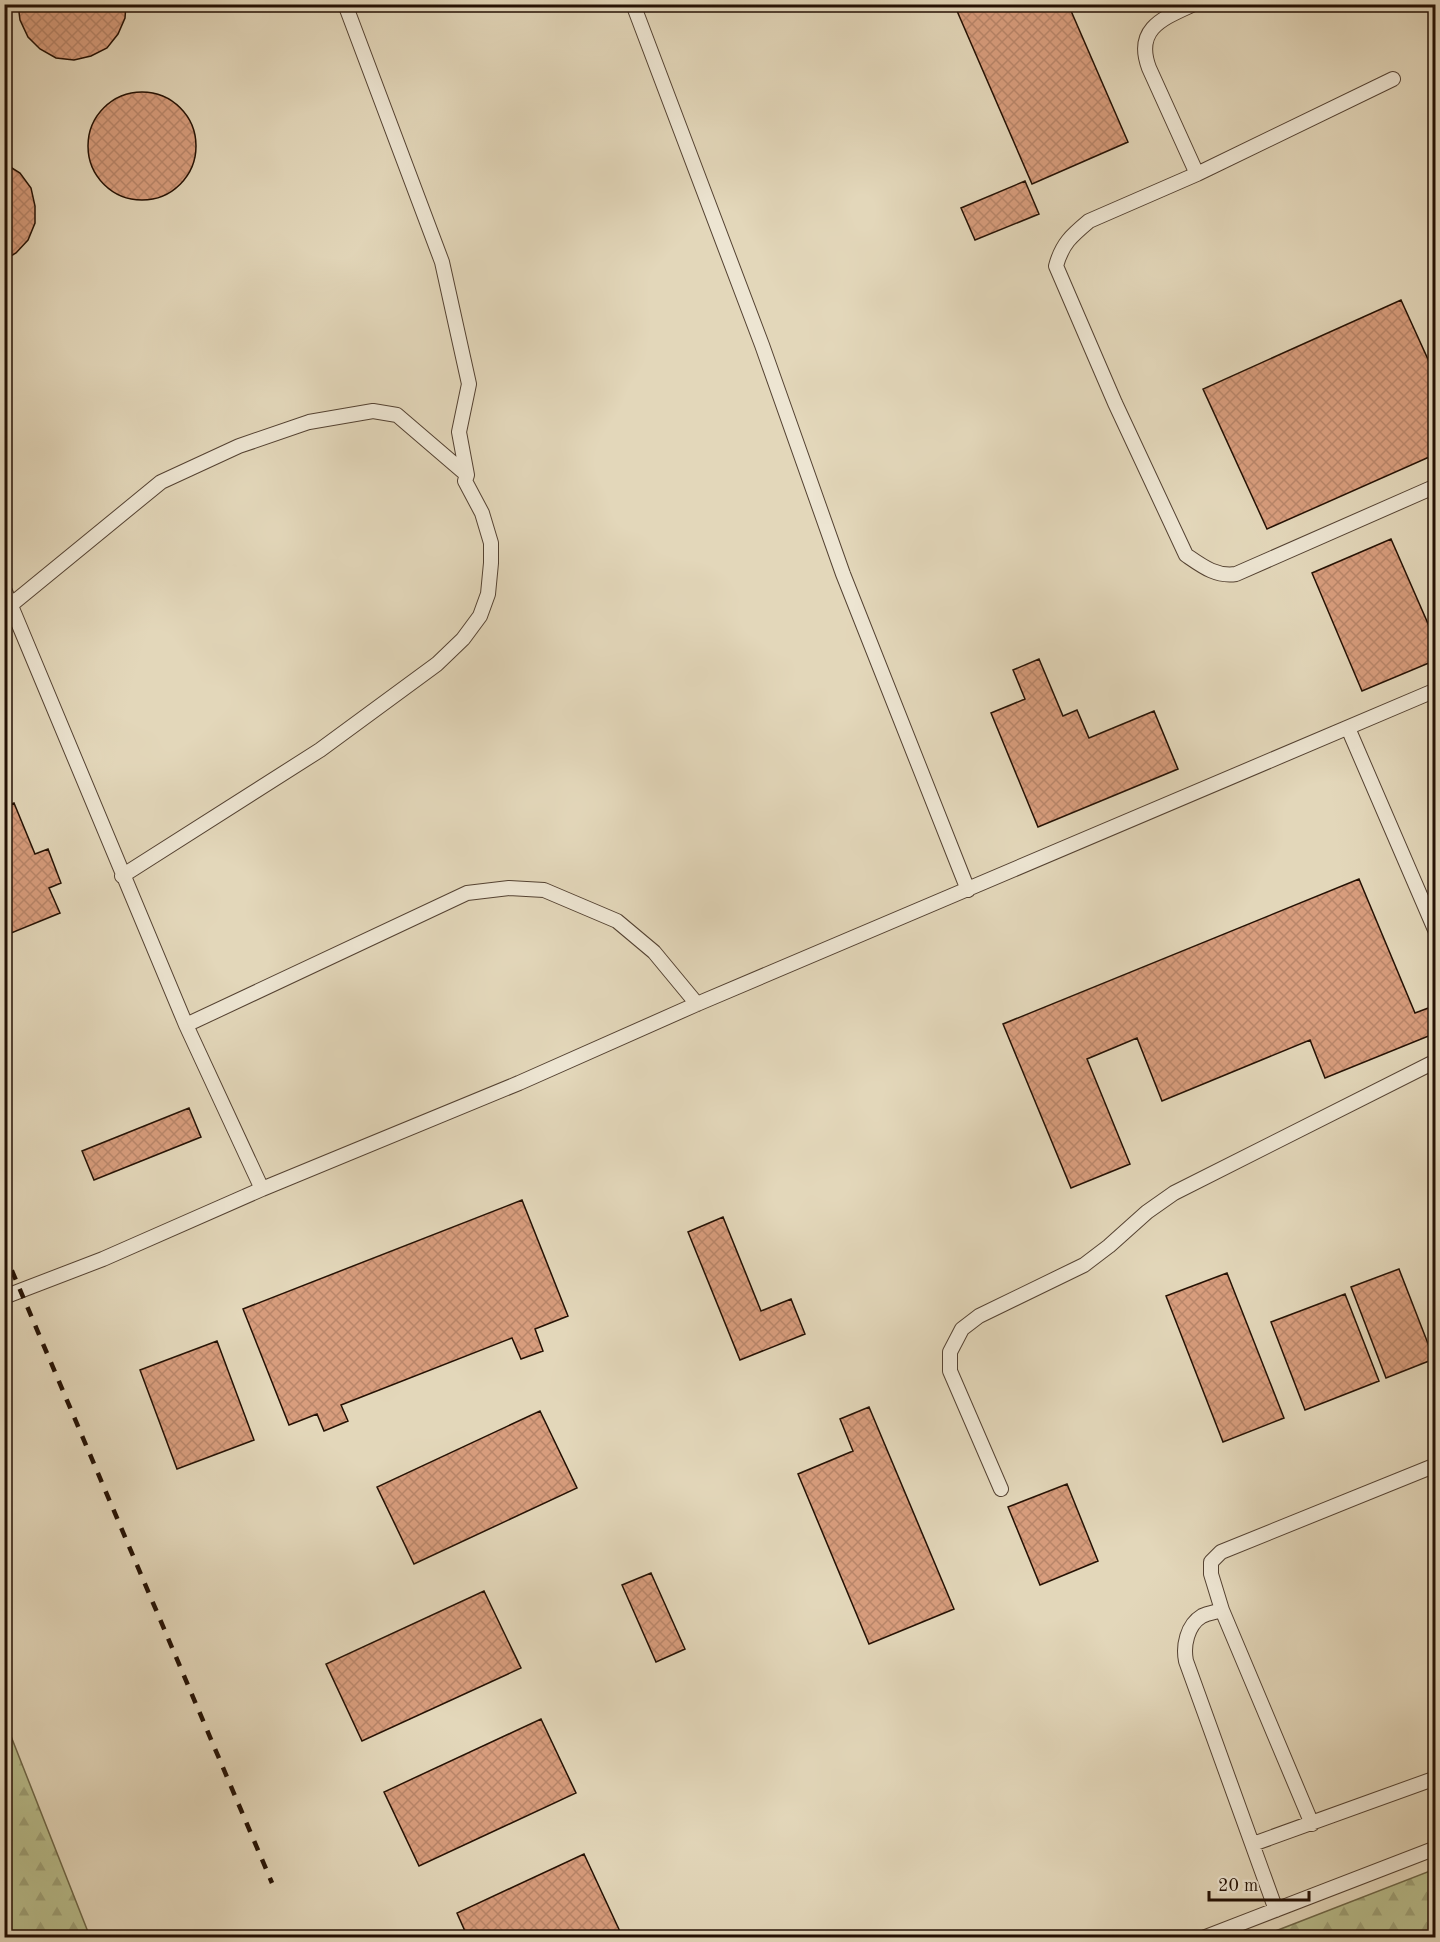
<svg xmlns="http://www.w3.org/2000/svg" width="1440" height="1942" font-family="'Old Standard TT',serif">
  <defs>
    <pattern id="forest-firs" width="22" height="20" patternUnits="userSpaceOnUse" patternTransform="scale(1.5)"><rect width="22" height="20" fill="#b8bd8c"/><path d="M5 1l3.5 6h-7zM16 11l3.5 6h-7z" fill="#9ea177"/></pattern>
    <pattern id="building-cross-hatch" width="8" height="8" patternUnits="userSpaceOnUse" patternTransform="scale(1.5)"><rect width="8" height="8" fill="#d89d7d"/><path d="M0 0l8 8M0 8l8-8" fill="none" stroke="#b9866a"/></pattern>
  </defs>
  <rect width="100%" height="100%" fill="#e3d7ba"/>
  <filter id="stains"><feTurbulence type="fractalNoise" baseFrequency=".00333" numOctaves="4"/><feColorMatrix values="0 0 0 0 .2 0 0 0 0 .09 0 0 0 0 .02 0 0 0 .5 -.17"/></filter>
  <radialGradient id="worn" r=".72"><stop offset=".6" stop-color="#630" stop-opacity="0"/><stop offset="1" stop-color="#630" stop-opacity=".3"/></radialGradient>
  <path fill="url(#forest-firs)" stroke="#6e6748" stroke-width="1.5" d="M4 1721H5L90 1937H5Z
    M1435 1869V1937H1260Z"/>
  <path fill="url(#building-cross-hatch)" stroke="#241104" stroke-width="1.5" d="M18 4H126L125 18 118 34 107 48 91 56 74 60 56 58 40 49 28 37 20 20Z
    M954 4H1068L1128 142 1032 184Z
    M88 146a54 54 0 1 1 108 0a54 54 0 1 1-108 0Z
    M4 163 20 173 31 188 35 206V223L28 240 16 253 4 260Z
    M1025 181 1039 214 975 240 961 208Z
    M1401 300 1436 377V454L1267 529 1203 389Z
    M1391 539 1436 642V660L1362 691 1312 573Z
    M1039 659 1063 716 1077 710 1089 738 1154 711 1178 769 1038 827 991 713 1025 699 1013 670Z
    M14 803 35 854 48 849 61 883 49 888 60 913 4 936V807Z
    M1359 879 1415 1013 1431 1007 1436 1018V1033L1325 1078 1310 1040 1162 1101 1137 1038 1087 1059 1130 1164 1071 1188 1003 1024Z
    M189 1108 201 1137 94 1180 82 1151Z
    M522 1200 568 1316 535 1329 543 1351 521 1359 512 1338 341 1405 348 1421 324 1431 317 1414 289 1425 243 1309Z
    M723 1217 761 1311 791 1299 805 1334 740 1360 688 1232Z
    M1399 1269 1434 1359 1386 1378 1351 1287Z
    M1227 1273 1284 1418 1223 1442 1166 1296Z
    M1345 1294 1379 1381 1305 1410 1271 1322Z
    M217 1341 254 1440 177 1469 140 1370Z
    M869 1407 954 1609 869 1644 798 1474 853 1451 840 1419Z
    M540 1411 577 1488 414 1564 377 1487Z
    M1067 1484 1098 1561 1040 1585 1008 1507Z
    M651 1573 685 1649 656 1662 622 1585Z
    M484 1591 521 1668 362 1741 326 1664Z
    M541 1719 576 1793 419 1866 384 1792Z
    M584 1854 623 1938H468L457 1913Z"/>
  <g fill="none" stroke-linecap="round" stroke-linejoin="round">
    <g stroke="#544232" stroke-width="16">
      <path id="lane" d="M633 4 762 345 843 574 968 890
        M1194 4C1164 18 1134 28 1149 68L1197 174
        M1393 79 1197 174 1089 221C1071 236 1062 244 1056 266L1115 403 1186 555C1202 566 1216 577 1236 574L1436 486
        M4 589 186 1025 262 1189
        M12 604 161 482 239 446 309 422 373 411 397 415 467 475
        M1348 728 1436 932
        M122 876 320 750 437 664 463 639 480 616 488 594 491 563V543L482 513 465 481 467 475 459 432 469 384 442 262 345 4
        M186 1025 467 893 509 888 544 890 617 921 654 952 697 1004
        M4 1297 103 1259 262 1189 519 1083 697 1004 1436 690
        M1001 1489 950 1371V1352L962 1329 979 1316 1084 1265 1109 1246 1147 1212 1174 1193 1436 1061
        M1222 1610C1216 1612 1208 1613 1202 1616 1187 1625 1183 1646 1186 1661L1276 1910
        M1312 1824 1222 1610 1211 1574V1562L1221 1552 1436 1465
        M1253 1844 1436 1778
        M1203 1938 1436 1848"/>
    </g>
    <use href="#lane" stroke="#ede5d2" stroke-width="14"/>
    <path stroke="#241104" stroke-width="4.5" stroke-dasharray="10 10" stroke-linecap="butt" d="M4 1252 272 1883"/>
  </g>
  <rect width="1440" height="1942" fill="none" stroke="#e3d7ba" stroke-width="24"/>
  <rect x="6" y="6" width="1428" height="1930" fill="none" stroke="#241104" stroke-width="3"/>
  <rect x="12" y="12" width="1416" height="1918" fill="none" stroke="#241104" stroke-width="1.5"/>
  <path d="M1209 1891v9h100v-9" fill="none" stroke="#241104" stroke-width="3"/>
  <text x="1218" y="1891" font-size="18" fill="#241104" stroke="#ede5d2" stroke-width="4.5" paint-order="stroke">20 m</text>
  <rect width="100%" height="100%" filter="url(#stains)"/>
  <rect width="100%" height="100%" fill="url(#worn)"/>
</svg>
